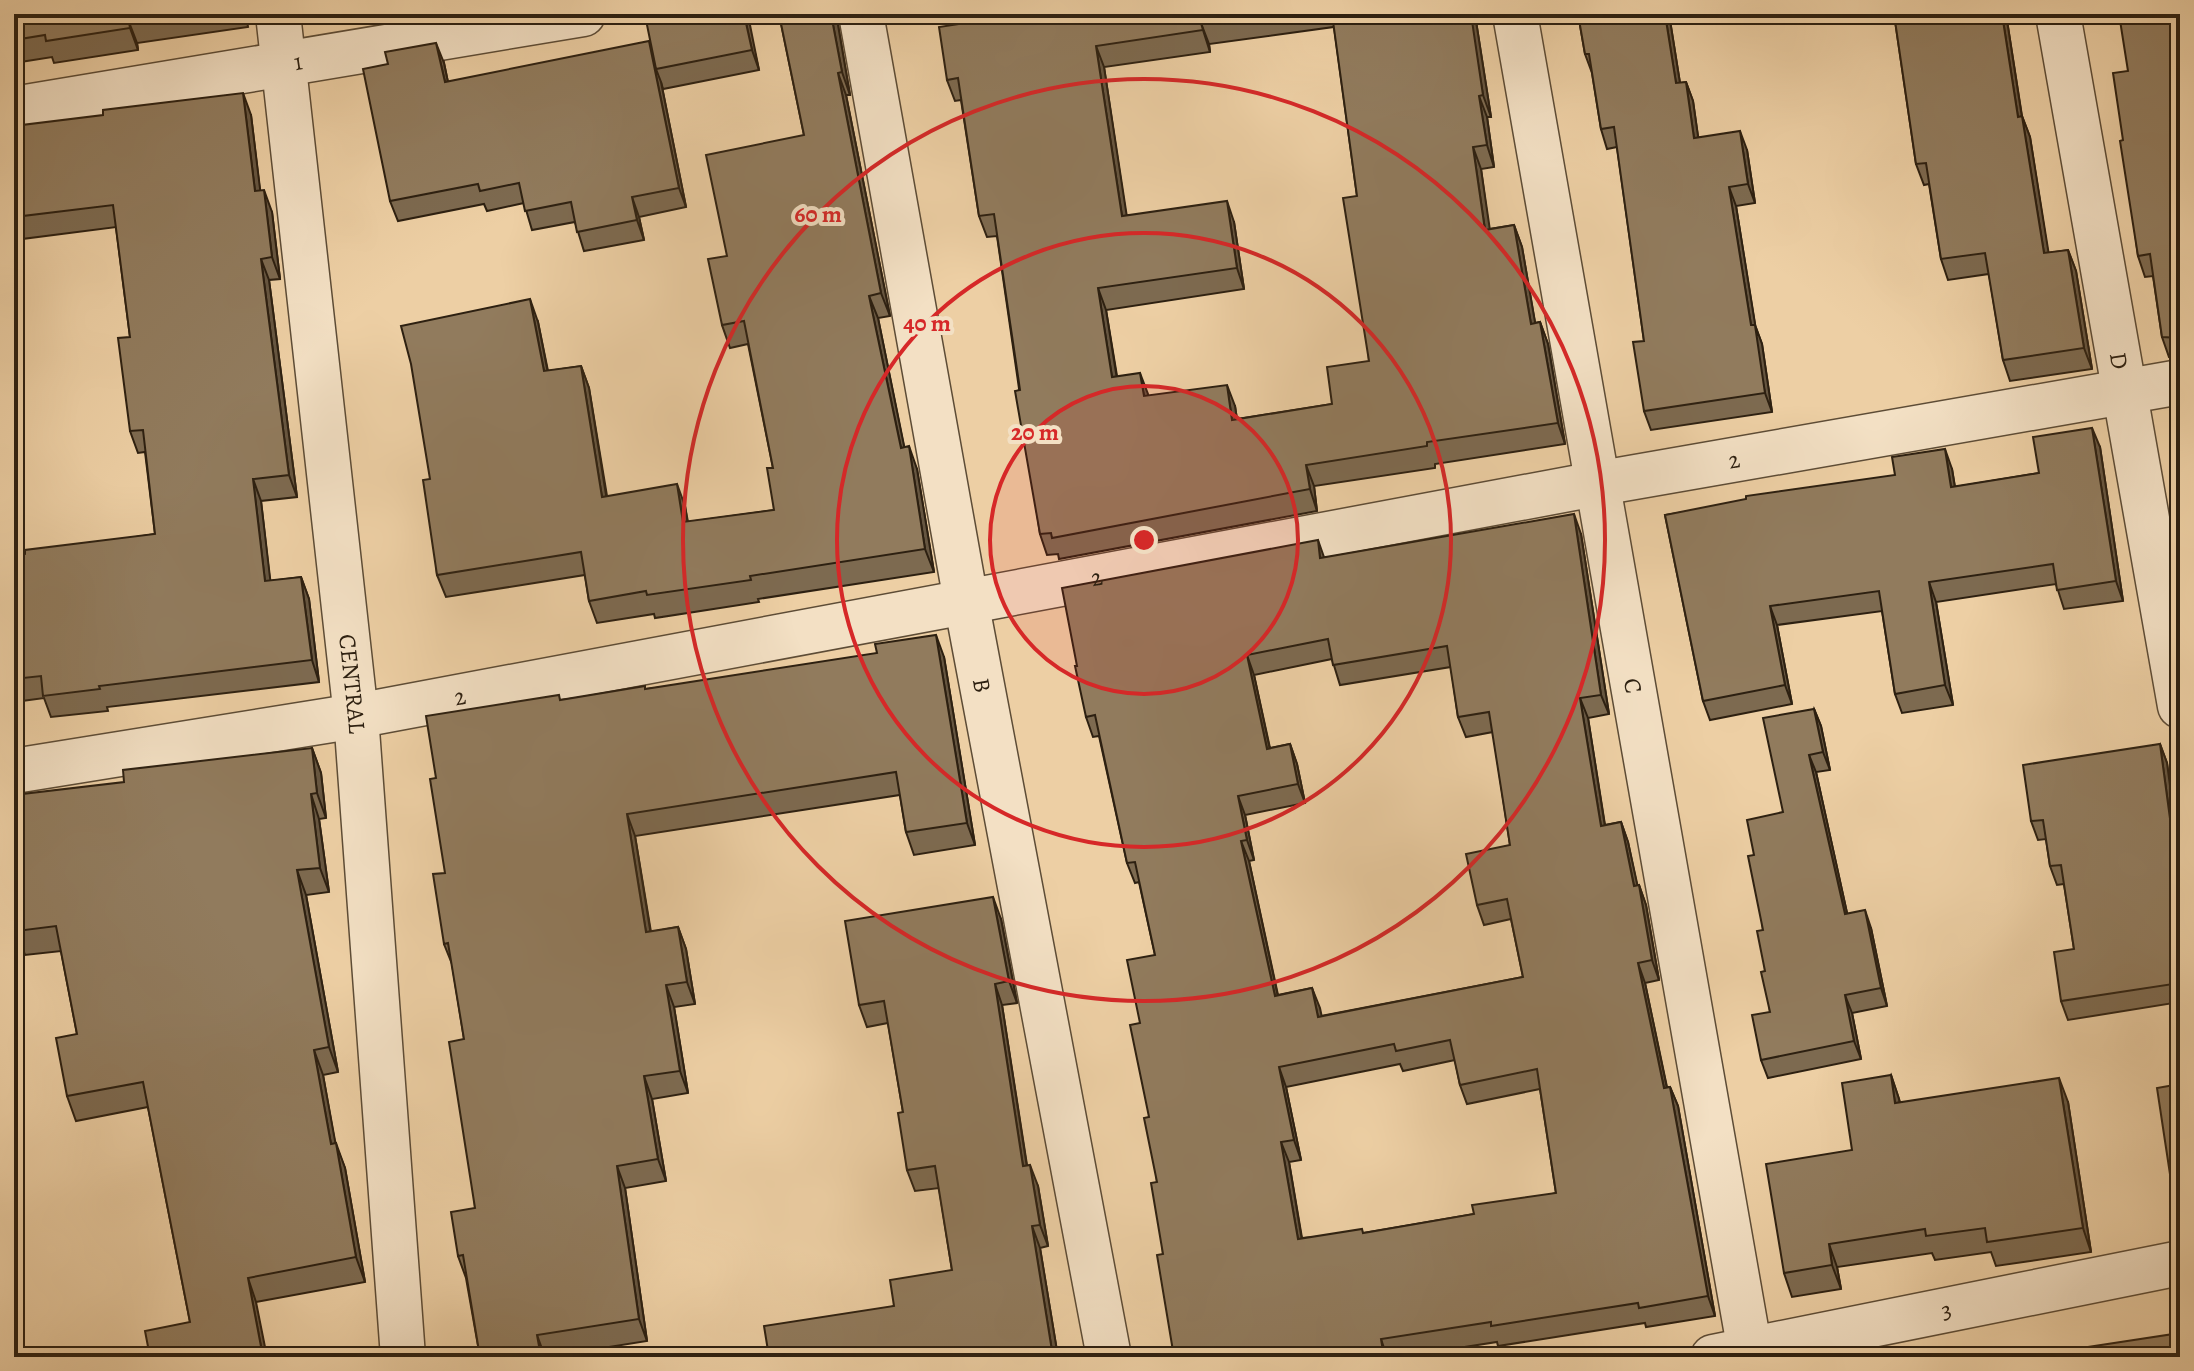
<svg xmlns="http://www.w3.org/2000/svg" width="2194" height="1371" font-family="Alegreya,serif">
  <rect width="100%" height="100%" fill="#edcfa4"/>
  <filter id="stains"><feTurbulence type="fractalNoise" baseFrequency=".0025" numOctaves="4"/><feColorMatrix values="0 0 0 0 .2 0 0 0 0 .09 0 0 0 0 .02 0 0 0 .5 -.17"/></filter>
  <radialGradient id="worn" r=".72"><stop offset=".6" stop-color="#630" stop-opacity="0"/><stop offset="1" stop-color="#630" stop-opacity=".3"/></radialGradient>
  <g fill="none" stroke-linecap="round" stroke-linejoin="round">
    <g stroke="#5d4c36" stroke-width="47">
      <g id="street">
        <path id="s1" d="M278 14 356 716 403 1357"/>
        <path id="s2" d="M861 14 966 601 1109 1357"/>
        <path id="s3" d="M1515 14 1751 1357"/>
        <path id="s4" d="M2058 14 2180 706"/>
        <path id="s5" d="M14 109 583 14"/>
        <path id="s6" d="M14 771 356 716 1595 484 2180 382"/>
        <path id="s7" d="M1713 1357 2180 1263"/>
      </g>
    </g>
    <use href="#street" stroke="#f3e0c4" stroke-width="44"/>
  </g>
  <path fill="#7d6a50" stroke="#2d2011" stroke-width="2" fill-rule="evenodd" d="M14 14H246L248 27 137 43 138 50 54 63 52 57 14 63Z
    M379 14H431L382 22Z
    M675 14H746L759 70 663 89 661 82 686 207 639 217 644 240 584 251 575 222 532 230 524 203 487 211 484 204 398 221 390 201 444 63 448 82 652 48Z
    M779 14H834L838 25 850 95H846L890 316 878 318 904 447 917 469 934 572 758 599 759 602 655 618 654 614 597 623 589 601 585 575 446 597 437 575 430 479 538 322 548 371 581 366 589 388 607 496 685 506 688 522 774 510 773 468 748 344 730 348 722 325 727 256 804 135Z
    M1024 14H1474L1476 21 1491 117H1487L1494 167 1481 169 1489 229 1514 225 1522 247 1535 323 1540 322 1548 344 1565 444 1435 464V468L1314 486 1317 511 1059 559 1058 554 1047 555 1040 534 997 236 987 237 979 216 961 100 955 101 947 80ZM1334 27 1357 196 1369 361 1332 404 1237 419 1235 406 1148 396 1117 376 1106 310 1244 289 1234 222 1126 215 1104 67 1210 52 1209 44Z
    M1578 14H1669L1680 83 1686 82 1693 101 1698 137 1747 150 1755 203 1736 206 1755 325 1762 344 1772 412 1651 430 1644 411V341L1617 147 1607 149 1601 129 1592 73 1585 54Z
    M1894 14H2006L2022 116 2030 137 2048 253 2068 250 2076 271 2092 369 2010 381 2003 360 1989 274 1948 280 1941 259 1929 184 1924 185 1916 164Z
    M2180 14V358L2169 357 2162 337 2153 276 2145 277 2138 256 2123 140 2128 71Z
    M251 115 260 191 272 212 280 279 269 280 297 497 261 501 270 581 301 577 309 599 319 682 107 707 108 711 51 717 44 698 14 702V556L155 534 145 452 138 453 130 431V337L116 227 14 240V126Z
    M2100 447 2123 601 2064 609 2056 584 1936 602 1953 705 1902 713 1895 694 1882 611 1777 625 1792 704 1710 720 1703 701 1665 515 1952 469 1955 487 2039 473Z
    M1581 534 1609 714 1588 718 1605 825 1621 822 1628 842 1637 885H1639L1646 905 1659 980 1645 983 1667 1087H1670L1678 1106 1715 1316 1646 1327 1645 1323 1498 1346 1497 1342 1401 1357H1174L1163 1254 1157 1182 1140 1023 1155 955 1139 882 1135 883 1127 863 1099 736 1093 737 1086 717 1324 558ZM1332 659 1340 685 1451 667 1458 717 1466 737 1493 732 1510 845 1477 905 1484 925 1511 919 1523 977 1321 1016 1312 988 1278 995 1249 861 1254 860 1245 815 1305 803 1297 764 1290 744 1270 748 1254 675ZM1455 1060 1460 1085 1467 1104 1540 1089 1556 1193 1474 1214 1364 1233 1302 1238 1289 1162 1301 1160 1286 1087 1400 1064 1403 1071Z
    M944 657 975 845 914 855 906 832 900 795 635 836 651 932 678 927 686 949 695 1004 674 1007 688 1093 652 1099 666 1181 625 1188 647 1341 546 1357H480L466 1278 458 1256 475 1208 464 1039 452 964 444 944 445 873 561 700 646 689Z
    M1814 709 1821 726 1830 770 1816 772 1847 913 1871 928 1887 1006 1852 1013 1861 1059 1768 1078 1761 1060 1770 1012 1765 971 1763 930 1754 855 1783 812Z
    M2160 744 2167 763 2180 860V1002L2068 1020 2061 1001 2074 949 2064 884 2057 885 2050 866 2046 839 2038 840 2031 821Z
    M312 748 321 773 326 818 319 819 329 892 306 895 338 1072 323 1075 335 1143 345 1168 365 1282 256 1302 190 1322 148 1107 76 1121 67 1096 77 1034 61 951 25 955 17 931Z
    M1001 919 1017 1003 1002 1005 1027 1165 1038 1186 1048 1246 1040 1248 1058 1357H769L894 1306 952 1270 939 1188 915 1191 907 1170 903 1112 888 1023 867 1027 859 1005Z
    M1891 1075 1900 1102H2068L2091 1252 1996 1266 1991 1252 1935 1260 1932 1253 1837 1267 1841 1289 1792 1297 1784 1273 1852 1150Z"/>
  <path fill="#665641" stroke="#2d2011" stroke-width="2" d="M744 14H746L749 20 759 70 752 50Z
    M831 14H834L838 25 850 95 842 72Z
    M1470 14H1474L1476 21 1491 117 1483 95Z
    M1665 14H1669L1683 102 1676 83Z
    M2002 14H2006L2025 137 2018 117Z
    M129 22 137 43 138 50 130 28Z
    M1201 23 1209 44 1210 52 1203 30Z
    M649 41 656 60V69L661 82 686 207 679 188Z
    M436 43 444 63 452 102 445 82Z
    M1096 46 1104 67 1130 237 1122 216Z
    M838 73 846 95 890 316 881 293Z
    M1686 82 1693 101 1701 157 1694 138Z
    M243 93 251 115 263 213 255 191Z
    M1479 96 1487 117 1494 167 1487 145Z
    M2022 116 2030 137 2052 274 2044 253Z
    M1740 131 1747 150 1755 203 1748 184Z
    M1473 147 1481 169 1493 251 1485 230Z
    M1729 187 1736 206 1757 336 1755 325 1762 344 1772 412 1765 393 1751 325Z
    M264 190 272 212 280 279 272 257Z
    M632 197 639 217 644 240 637 220Z
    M1227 201 1234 222 1244 289 1237 268Z
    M1514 225 1522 247 1539 345 1531 324Z
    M2068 250 2076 271 2092 369 2084 348Z
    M261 259 269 280 297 497 289 475Z
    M1098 288 1106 310 1120 398 1112 377Z
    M869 296 878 318 909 470 901 448Z
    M530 299 538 322 552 394 544 371Z
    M1540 322 1548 344 1565 444 1558 423Z
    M581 366 589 388 610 520 602 497Z
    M1140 373 1148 394 1152 418 1144 396Z
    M1227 385 1235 406 1240 441 1232 420Z
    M2092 428 2100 447 2123 601 2116 581Z
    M909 446 917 469 934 572 925 549Z
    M1945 449 1952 469 1958 507 1951 487Z
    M1306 465 1314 486 1317 511 1310 489Z
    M253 479 261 501 273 603 265 581Z
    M677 484 685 506 691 545 683 522Z
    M1574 514 1581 534 1609 714 1601 695Z
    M1318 540 1325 560 1320 558Z
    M301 577 309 599 319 682 312 660Z
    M1929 582 1936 602 1953 705 1945 685Z
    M1770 606 1777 625 1792 704 1785 685Z
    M936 635 944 657 975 845 967 823Z
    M1247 655 1254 675 1274 769 1267 749Z
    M1580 698 1588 718 1608 846 1601 826Z
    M1814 709 1821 726 1830 770 1823 752Z
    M1290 744 1297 764 1305 803 1298 784Z
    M2160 744 2167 763 2180 860V893Z
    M312 748 321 773 326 818 317 793Z
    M1809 755 1816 772 1851 931 1845 914Z
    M311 794 319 819 329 892 320 868Z
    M1238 796 1245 815 1254 860 1247 840Z
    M627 814 635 836 654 954 646 932Z
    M1621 822 1628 842 1642 906 1634 886Z
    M1241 841 1249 861 1282 1016 1275 996Z
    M297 870 306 895 338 1072 329 1047Z
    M1639 885 1646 905 1659 980 1652 960Z
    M993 897 1001 919 1017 1003 1009 981Z
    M1865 910 1871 928 1887 1006 1881 988Z
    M678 927 686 949 695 1004 687 982Z
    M1638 963 1645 983 1671 1108 1664 1088Z
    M995 984 1002 1005 1030 1187 1023 1166Z
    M666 985 674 1007 688 1093 680 1071Z
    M1312 988 1320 1008 1326 1037 1318 1017Z
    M1845 995 1852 1013 1861 1059 1854 1041Z
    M314 1050 323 1075 340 1168 331 1144Z
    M1279 1067 1286 1087 1301 1160 1294 1140Z
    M1891 1075 1899 1099 1903 1127 1895 1103Z
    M644 1076 652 1099 666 1181 658 1159Z
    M2059 1078 2068 1102 2091 1252 2083 1228Z
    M1670 1087 1678 1106 1715 1316 1708 1296Z
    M1281 1142 1289 1162 1305 1259 1298 1239Z
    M336 1143 345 1168 365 1282 356 1257Z
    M1030 1165 1038 1186 1048 1246 1040 1225Z
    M617 1166 625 1188 647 1341 639 1319Z
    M1032 1226 1040 1248 1058 1357H1053Z
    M1829 1244 1837 1267 1841 1289 1832 1265Z
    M248 1278 256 1302 267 1357H263Z
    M537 1335 545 1357H541Z
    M1381 1339 1387 1357H1384Z"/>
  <path fill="#917b5d" stroke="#2d2011" stroke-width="2" fill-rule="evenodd" d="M14 14H180L129 22 130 28 46 41 45 35 14 40Z
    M675 14H744L752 50 656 69 646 20Z
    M779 14H831L842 72 838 73 881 293 869 296 901 448 909 446 925 549 750 576 751 580 647 595 646 591 589 601 581 552 437 575 423 480 430 479 411 364 401 326 530 299 544 371 581 366 602 497 677 484 683 522 774 510 767 468H773L744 321 722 325 708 259 727 256 706 155 804 135Z
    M1024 14H1265L1201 23 1203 30 1096 46 1122 216 1227 201 1237 268 1098 288 1112 377 1140 373 1144 396 1227 385 1232 420 1332 404 1327 367 1369 361 1343 198 1357 196 1332 14H1471L1483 95 1479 96 1487 145 1473 147 1485 230 1514 225 1531 324 1540 322 1558 423 1427 442V446L1306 465 1310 489 1052 538 1051 533 1040 534 1015 391 1020 390 994 214 979 216 958 78 947 80 939 27Z
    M1578 14H1665L1676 83 1686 82 1694 138 1740 131 1748 184 1729 187 1751 325H1755L1765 393 1644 411 1633 342 1644 341 1614 127 1601 129 1589 54H1585Z
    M1894 14H2002L2018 117 2022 116 2044 253 2068 250 2084 348 2003 360 1985 253 1941 259 1926 163 1916 164Z
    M2119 14H2180V338L2162 337 2150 254 2138 256 2120 141 2123 140 2113 73 2128 71Z
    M649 41 679 188 632 197 637 220 577 232 571 202 525 211 519 183 480 191 478 184 390 201 363 69 388 64 385 52 436 43 445 82Z
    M243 93 255 191 264 190 272 257 261 259 289 475 253 479 265 581 301 577 312 660 99 686 100 689 43 696 41 676 14 679V556L25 554V550L155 534 143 430 130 431 118 338 130 337 113 205 14 217V126L103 115V110Z
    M2180 384V423L2175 386Z
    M2092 428 2116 581 2057 590 2053 564 1929 582 1945 685 1895 694 1879 591 1770 606 1785 685 1703 701 1665 515 1746 499V496L1895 475 1892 457 1945 449 1951 487 2039 473 2033 437Z
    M1574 514 1601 695 1580 698 1601 826 1621 822 1634 886 1639 885 1652 960 1638 963 1664 1088 1670 1087 1708 1296 1639 1308 1638 1303 1491 1326V1322L1381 1339 1384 1357H1174L1157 1255 1163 1254 1151 1183 1157 1182 1144 1118 1149 1117 1130 1025 1140 1023 1127 960 1155 955 1135 862 1127 863 1095 715 1086 717 1075 666H1077L1062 588 1318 540 1320 558ZM1328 639 1333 665 1447 646 1458 717 1489 712 1510 845 1466 854 1477 905 1507 899 1523 977 1318 1017 1312 988 1275 996 1241 841 1247 840 1238 796 1298 784 1290 744 1267 749 1247 655ZM1450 1040 1460 1085 1537 1069 1556 1193 1472 1205 1474 1214 1363 1233 1362 1229 1298 1239 1281 1142 1294 1140 1279 1067 1394 1044 1396 1051Z
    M936 635 967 823 906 832 896 772 627 814 646 932 678 927 687 982 666 985 680 1071 644 1076 658 1159 617 1166 639 1319 537 1335 541 1357H480L463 1255 458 1256 451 1212 475 1208 449 1042 464 1039 448 943 444 944 433 874 445 873 430 779 436 778 426 716 559 695 560 700 645 686V689L877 653 875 644Z
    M1814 709 1823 752 1809 755 1845 914 1865 910 1881 988 1845 995 1854 1041 1761 1060 1752 1015 1770 1012 1761 972 1765 971 1757 931 1763 930 1748 856 1754 855 1747 820 1783 812 1763 718Z
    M2160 744 2180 893V911L2177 912 2180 930V983L2061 1001 2054 952 2074 949 2061 865 2050 866 2043 820 2031 821 2023 765Z
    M312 748 317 793 311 794 320 868 297 870 329 1047 314 1050 331 1144 336 1143 356 1257 248 1278 263 1357H150L145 1331 190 1322 143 1082 67 1096 56 1038 77 1034 56 926 17 931 14 911V795L124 782 123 770Z
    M993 897 1009 981 995 984 1023 1166 1030 1165 1040 1225 1032 1226 1053 1357H769L764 1326 894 1306 890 1280 952 1270 935 1166 907 1170 898 1113 903 1112 884 1001 859 1005 845 921Z
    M1891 1075 1895 1103 2059 1078 2083 1228 1987 1242 1985 1228 1926 1236 1925 1229 1829 1244 1832 1265 1784 1273 1766 1164 1852 1150 1842 1083Z
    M2180 1084V1214H2176L2157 1088Z
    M2180 1333V1357H1962L2026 1348 2028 1356Z
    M1879 1353V1357H1853Z"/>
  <circle cx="1144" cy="540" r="154" fill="#d62828" fill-opacity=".12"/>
  <g fill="none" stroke="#d62828" stroke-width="4">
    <circle cx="1144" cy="540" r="154"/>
    <circle cx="1144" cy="540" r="307"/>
    <circle cx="1144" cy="540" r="461"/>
  </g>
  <g text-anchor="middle" stroke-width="8" stroke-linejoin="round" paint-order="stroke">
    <g font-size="24" fill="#2d2011" stroke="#f3e0c4">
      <text dy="8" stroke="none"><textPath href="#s5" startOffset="288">1</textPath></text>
      <text dy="8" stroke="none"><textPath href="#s4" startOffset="352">D</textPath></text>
      <text dy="8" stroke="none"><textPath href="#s6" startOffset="1748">2</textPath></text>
      <text dy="8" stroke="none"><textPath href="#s6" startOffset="1100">2</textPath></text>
      <text dy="8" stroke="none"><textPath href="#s1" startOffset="674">CENTRAL</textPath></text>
      <text dy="8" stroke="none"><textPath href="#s2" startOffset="682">B</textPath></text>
      <text dy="8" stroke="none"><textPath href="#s3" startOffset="682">C</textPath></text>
      <text dy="8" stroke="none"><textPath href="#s6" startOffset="452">2</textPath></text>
      <text dy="8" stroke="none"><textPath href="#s7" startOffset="238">3</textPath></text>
    </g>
  </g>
  <circle cx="1144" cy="540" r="12" fill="#d62828" stroke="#f3e0c4" stroke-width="4"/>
  <g font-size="24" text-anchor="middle" font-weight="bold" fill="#d62828" stroke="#f3e0c4" stroke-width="8" stroke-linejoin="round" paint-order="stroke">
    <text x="818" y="222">60 m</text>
    <text x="927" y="331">40 m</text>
    <text x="1035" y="440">20 m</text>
  </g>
  <rect width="2194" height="1371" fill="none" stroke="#edcfa4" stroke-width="48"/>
  <rect x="16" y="16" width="2162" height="1339" fill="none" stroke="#2d2011" stroke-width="4"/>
  <rect x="24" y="24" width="2146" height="1323" fill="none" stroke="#2d2011" stroke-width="2"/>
  <rect width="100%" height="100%" filter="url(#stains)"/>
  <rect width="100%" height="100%" fill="url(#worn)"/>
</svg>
